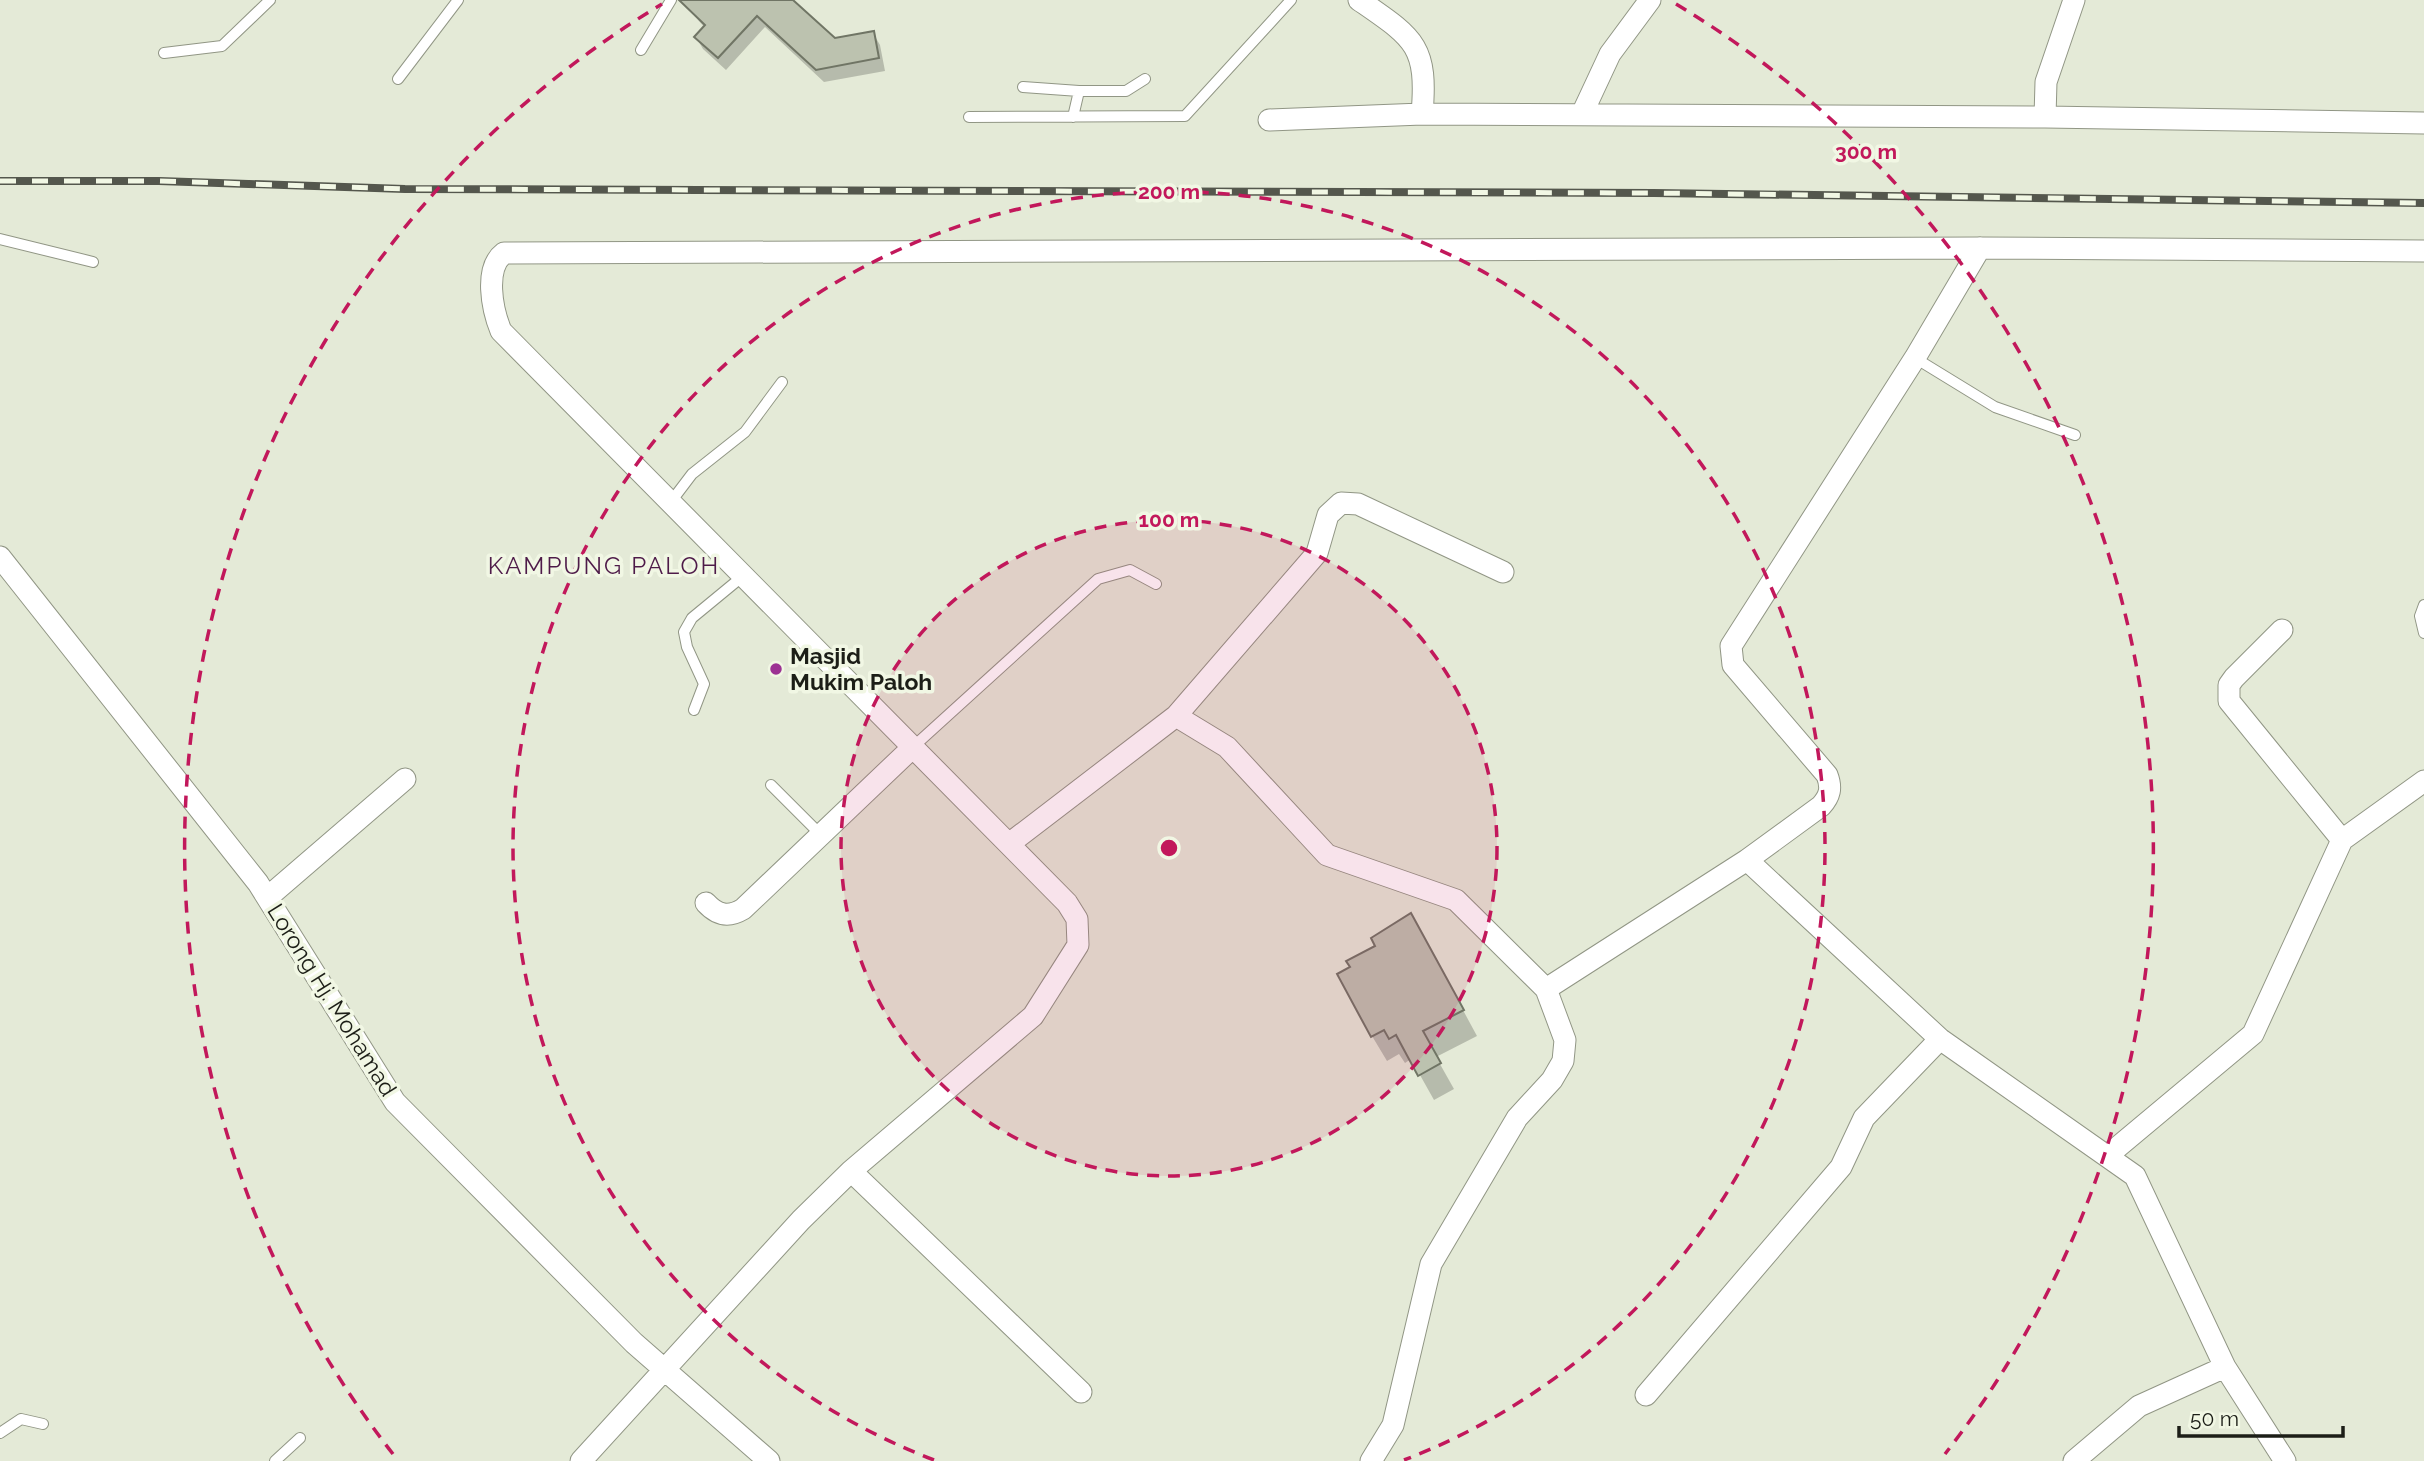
<svg xmlns="http://www.w3.org/2000/svg" width="2424" height="1461" font-family="Raleway,sans-serif">
  <rect width="100%" height="100%" fill="#e4ead7"/>
  <path fill="#0003" d="M681 0H791L834 40 873 33 880 45 885 71 824 82 765 27 726 70 703 49 696 37 705 28Z
    M1425 940 1477 1036 1436 1057 1454 1089 1434 1100 1411 1059 1405 1063 1399 1054 1387 1061 1372 1036Z"/>
  <path fill="#bcc2af" stroke="#707565" stroke-width="2" d="M679 0H793L835 38 874 31 879 58 816 70 757 16 718 58 694 37 705 25Z
    M1411 913 1464 1010 1423 1031 1441 1063 1418 1076 1396 1035 1389 1039 1384 1030 1371 1037 1337 974 1350 967 1346 961 1375 946 1371 938Z"/>
  <g fill="none" stroke-linecap="round" stroke-linejoin="round">
    <g stroke="#919685" stroke-width="12">
      <path id="service" d="M641 50 671 0
        M164 53 222 46 270 0
        M398 79 458 0
        M1023 87 1079 91
        M969 117 1185 116 1291 0
        M1073 117 1079 91H1126L1145 79
        M0 239 93 262
        M1915 358 1995 407 2075 435
        M670 503 692 474 745 432 782 382
        M2424 605 2420 616 2424 633
        M694 710 704 684 687 647 684 632 692 618 743 576
        M913 747 1098 579 1130 570 1156 584
        M771 785 822 836
        M0 1433 21 1419 43 1424
        M275 1461 300 1438"/>
    </g>
    <g stroke="#919685" stroke-width="23">
      <path id="minor" d="M1359 0C1414 38 1428 45 1422 114L2045 117 2424 123
        M1582 114 1610 54 1650 0
        M2045 117 2046 82 2074 0
        M1269 120 1422 114
        M1980 248 1915 358 1731 646 1733 665 1827 775C1832 788 1830 796 1821 806L1747 860 1940 1039 2135 1176 2225 1367 2285 1461
        M0 557 258 883 395 1102 634 1343 769 1461
        M1176 716 1227 747 1327 855 1456 900 1546 989 1747 860
        M2342 840 2424 781
        M1009 844 1176 716 1317 553 1328 515 1341 503 1358 504 1503 572
        M268 897 405 779
        M706 903C717 915 728 918 743 909L913 747
        M2107 1156 2253 1034 2342 840 2229 701V685L2234 678 2282 630
        M851 1171 1081 1392
        M1646 1395 1841 1167 1864 1118 1940 1039
        M581 1461 801 1220 851 1171 1033 1016 1078 945 1077 919 1067 903 501 331C492 309 484 268 504 253L1980 248 2424 251
        M1371 1461 1393 1425 1431 1264 1517 1118 1552 1080 1563 1061 1565 1040 1546 989
        M2074 1461 2139 1406 2225 1367"/>
    </g>
    <use href="#service" stroke="#fff" stroke-width="10"/>
    <use href="#minor" stroke="#fff" stroke-width="21"/>
    <g stroke="#54574d" stroke-width="8">
      <path id="rail" d="M0 181H159L405 189 1654 193 2424 203"/>
    </g>
    <use href="#rail" stroke="#f1f7e4" stroke-width="5" stroke-dasharray="16" stroke-linecap="butt"/>
  </g>
  <circle cx="1169" cy="848" r="328" fill="#c2185b" fill-opacity=".12"/>
  <g fill="none" stroke="#c2185b" stroke-width="3.5" stroke-dasharray="12 9">
    <circle cx="1169" cy="848" r="328"/>
    <path d="M934 1460A656 656 0 1 1 1404 1460"/>
    <path d="M393 1454A985 985 0 0 1 662 4M1676 4A985 985 0 0 1 1945 1454"/>
  </g>
  <circle fill="#9c3293" stroke="#f1f7e4" stroke-width="2.5" cx="776" cy="669" r="7"/>
  <g text-anchor="middle" stroke-width="7" stroke-linejoin="round" paint-order="stroke">
    <g font-size="23" font-weight="bold" fill="#1c1e17" stroke="#f1f7e4" text-anchor="start">
      <text x="790" y="664">Masjid<tspan x="790" dy="26">Mukim Paloh</tspan></text>
    </g>
    <g font-size="23" fill="#1c1e17" stroke="#f1f7e4">
      <text transform="translate(332 1000) rotate(58)" y="8">Lorong Hj. Mohamad</text>
    </g>
    <g font-size="24" letter-spacing="2" fill="#4e1b49" stroke="#f1f7e4">
      <text x="604" y="574">KAMPUNG PALOH</text>
    </g>
  </g>
  <circle cx="1169" cy="848" r="10" fill="#c2185b" stroke="#f1f7e4" stroke-width="3.5"/>
  <g font-size="21" text-anchor="middle" font-weight="bold" fill="#c2185b" stroke="#f1f7e4" stroke-width="7" stroke-linejoin="round" paint-order="stroke">
    <text x="1866" y="159">300 m</text>
    <text x="1169" y="199">200 m</text>
    <text x="1169" y="527">100 m</text>
  </g>
  <path d="M2179 1426v10h164v-10" fill="none" stroke="#1c1e17" stroke-width="3.5"/>
  <text x="2190" y="1426" font-size="21" fill="#1c1e17" stroke="#f1f7e4" stroke-width="5" paint-order="stroke">50 m</text>
</svg>
